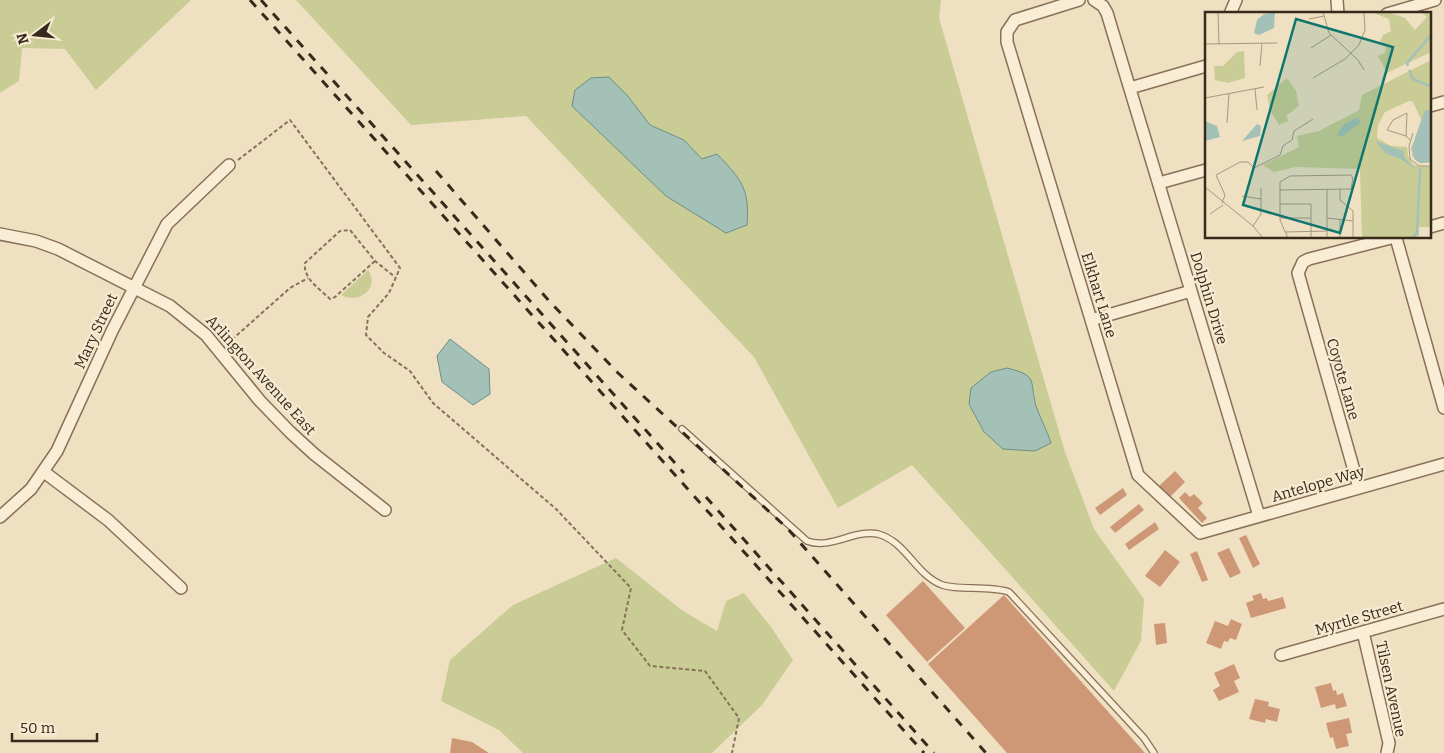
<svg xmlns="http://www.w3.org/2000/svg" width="1444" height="753" font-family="Bitter,serif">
  <rect width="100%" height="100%" fill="#efe0c2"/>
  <path fill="#c9cd95" d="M0 0H191L96 90 65 49 22 48 19 81 0 93Z
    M296 0H941L939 18 1065 452 1094 529 1144 599 1141 641 1114 691 912 465 838 508 754 357 526 116 411 125Z
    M368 270C381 288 358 305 341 295Z
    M616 558 683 611 717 631 726 601 744 593 771 627 793 660 762 705 712 753H523L499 730 441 701 450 660 513 605Z"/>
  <path fill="#a4c1b8" stroke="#6b8f85" d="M609 77 627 95 650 125 684 140 702 159 717 154C741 179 750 189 747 225L726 233 666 196 572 106 575 90 591 78Z
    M450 339 489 369 490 394 473 405 442 382 437 356Z
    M1007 368C1039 376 1029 380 1036 406 1040 418 1047 430 1051 443L1035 451 1003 449 984 432 969 404 971 388 991 372Z"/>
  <path fill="#ce9877" d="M1175 471 1185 482 1170 497 1159 486Z
    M1123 488 1127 495 1100 515 1095 508Z
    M1185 492 1190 497 1194 494 1203 503 1198 508 1207 518 1202 523 1179 498Z
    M1139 504 1144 510 1115 533 1110 527Z
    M1155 522 1159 529 1129 550 1125 544Z
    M1246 535 1260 564 1253 568 1239 538Z
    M1229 548 1241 573 1230 578 1217 553Z
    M1165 550 1180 562 1160 587 1145 576Z
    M1197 551 1208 580 1202 582 1190 554Z
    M923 581 965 628 927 662 886 615Z
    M1261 593 1263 599 1267 598 1268 601 1283 597 1286 608 1251 618 1246 603 1254 600 1252 596Z
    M1004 595 1145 753H1007L928 664Z
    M1231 619 1242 624 1236 640 1230 638 1228 642 1224 641 1221 649 1206 643 1215 621 1228 626Z
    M1165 623 1167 643 1156 645 1154 624Z
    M1234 664 1240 678 1234 681 1239 692 1219 701 1213 690 1220 686 1214 673Z
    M1331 683 1333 691 1336 690 1337 695 1343 693 1347 706 1336 709 1335 704 1321 708 1315 687Z
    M1255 699 1269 702 1268 706 1280 709 1277 722 1266 719 1265 723 1249 719Z
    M1349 718 1352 733 1346 734 1349 746 1336 749 1333 737 1330 738 1326 723Z
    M452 738 472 742 489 753H450Z"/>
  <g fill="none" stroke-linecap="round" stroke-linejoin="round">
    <g stroke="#897059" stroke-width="8">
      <path id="lane" d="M682 429 807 541C830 550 854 529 878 534 905 541 916 574 940 584 955 591 988 585 1009 592L1144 738 1154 753"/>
    </g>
    <g stroke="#897059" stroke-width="14">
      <path id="street" d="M1079 0 1015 20 1007 32V42L1138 475 1200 533 1444 464
        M1094 0 1103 6 1107 13 1259 516
        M1337 0 1338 14
        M1230 14 1236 0
        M1387 14 1435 0
        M1130 88 1206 66
        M1430 106 1444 102
        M1159 183 1206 170
        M1430 227 1444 223
        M0 234 36 241 58 249 170 306 206 335 260 401 290 432 314 454 385 510
        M1396 238 1444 408
        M1091 320 1191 291
        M44 472 108 520 181 588
        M1359 488 1298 273 1303 262 1309 259 1391 238
        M0 517 31 489 57 451 112 331 167 224 229 165
        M1363 632 1389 743 1387 753
        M1281 655 1444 609"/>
    </g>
    <path stroke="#897059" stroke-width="2" stroke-dasharray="4 2.5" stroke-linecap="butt" d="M238 160 290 120 400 268 389 293 368 317 366 335 384 353 410 371 433 403 556 509 631 588 622 630 650 666 705 671 739 718 732 753
      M375 261 335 297 330 299C320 289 303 279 305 263L340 231 350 230 375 261 395 277
      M227 344 290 288 308 278"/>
    <use href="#lane" stroke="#f9edd5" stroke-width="5.5"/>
    <use href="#street" stroke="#f9edd5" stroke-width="11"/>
    <path stroke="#38291d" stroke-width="3" stroke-dasharray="9 9" stroke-linecap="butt" d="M250 0 924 753
      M261 0 684 473
      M436 171 550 302 618 373 787 528 986 753
      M706 497 934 753"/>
  </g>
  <g text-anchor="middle" stroke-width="4.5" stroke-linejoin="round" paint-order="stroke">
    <g font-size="15" fill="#38291d" stroke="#f6ead1">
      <text transform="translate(1099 295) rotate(73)" y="5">Elkhart Lane</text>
      <text transform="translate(1209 298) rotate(73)" y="5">Dolphin Drive</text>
      <text transform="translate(96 331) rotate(-65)" y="5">Mary Street</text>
      <text transform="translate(261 375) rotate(48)" y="5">Arlington Avenue East</text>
      <text transform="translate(1343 379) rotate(74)" y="5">Coyote Lane</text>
      <text transform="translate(1318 484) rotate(-16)" y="5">Antelope Way</text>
      <text transform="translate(1359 618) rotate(-16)" y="5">Myrtle Street</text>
      <text transform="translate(1391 689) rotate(78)" y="5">Tilsen Avenue</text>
    </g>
  </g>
  <g transform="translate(1205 12)">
    <rect width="226" height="226" fill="#efe0c2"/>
    <path d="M166 0H183L200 6 210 18 222 5 216 0H226V40L182 61 173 44 180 41 181 36 175 29 178 23 186 19 184 7ZM39 39 40 66 23 71 10 68 9 54H18L32 40ZM226 48V151H215L207 144 216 107 208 90 204 89 180 100 173 113 172 126 186 134 202 135 203 144 209 153 226 155V215H214V226H157L155 157 91 155 69 160 58 153 94 135 92 124 114 119 154 98 157 83ZM82 66 91 79 94 94 81 104 84 109 74 113 65 98 62 83Z" fill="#c9cd95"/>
    <path d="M70 0 69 16 54 23 49 21 52 8 59 2ZM220 98H226V150L215 151 210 148 206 137ZM153 105 156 110 138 124 132 123 138 113ZM0 109 12 114 15 125 0 129ZM52 112 56 114 55 124 37 129ZM170 129 199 139V145L211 158 196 147 181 142Z" fill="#a4c1b8"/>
    <path fill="none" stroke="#a4c1b8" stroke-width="2.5" d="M203 54 202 51 227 22M204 58 208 67 227 75M207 226 212 221 215 156"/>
    <path fill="none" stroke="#a69780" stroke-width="1" d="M13 0 14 32M118 0 124 21 153 48 159 58M104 7 119 4M0 32 72 31M106 36 126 23M55 54 57 31M108 66 140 47 154 33 160 18 159 0M50 77 52 98M0 86 59 75M22 111 24 81M208 121 204 134 205 147 214 154H227M201 124 202 101 188 108 182 118 201 124 206 129M0 175 48 214 58 226M135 177V188L148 199V226M75 178 146 177 148 166 146 163 85 164 75 170V208L83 226M37 184 56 187M17 191 20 183 11 163 35 150H43L49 156 75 143 78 134 87 128 89 119 108 107M75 192H106V226M5 202 18 193M75 206H106M122 206 148 209M135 207V226M48 214 56 202V176M80 220 122 219M122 226V177"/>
    <path fill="#0f766e" fill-opacity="0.15" stroke="#0f766e" stroke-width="2.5" d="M91 7 188 35 135 221 38 193Z"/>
    <rect width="226" height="226" fill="none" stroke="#38291d" stroke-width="2.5"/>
  </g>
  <g transform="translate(35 35) rotate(254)" stroke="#f6ead1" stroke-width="4" paint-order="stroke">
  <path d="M0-4L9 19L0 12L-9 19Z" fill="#38291d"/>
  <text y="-8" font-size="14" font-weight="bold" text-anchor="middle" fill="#38291d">N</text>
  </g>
  <path d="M12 733v8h85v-8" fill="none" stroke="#38291d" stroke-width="2.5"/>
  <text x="20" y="733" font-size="15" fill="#38291d" stroke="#f6ead1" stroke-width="4" paint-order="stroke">50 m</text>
</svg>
